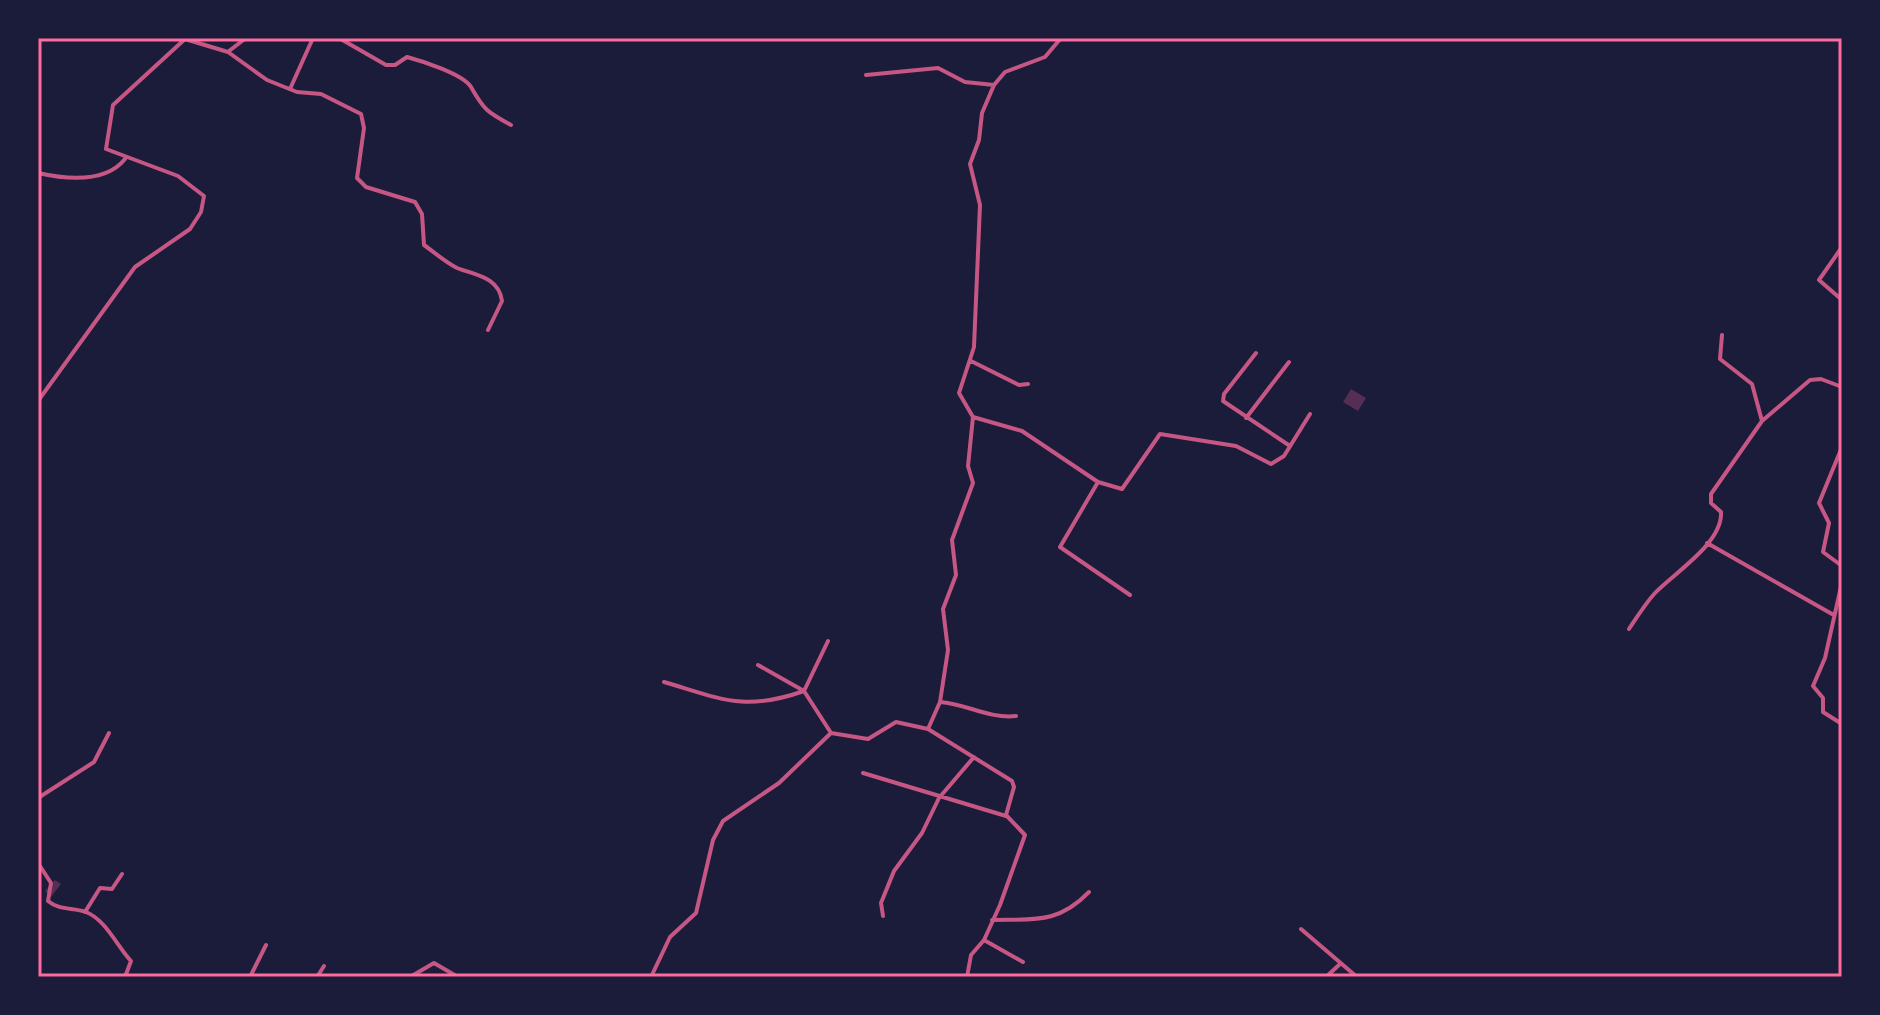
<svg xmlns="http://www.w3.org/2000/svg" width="1880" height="1015" font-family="'Noto Sans',sans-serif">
  <rect width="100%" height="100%" fill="#1b1b3a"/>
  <path fill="#542f53" d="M1351 389 1366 398 1358 411 1343 402Z
    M55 880 61 884 51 897 45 891Z"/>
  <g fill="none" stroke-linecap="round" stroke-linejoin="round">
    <path stroke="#c65784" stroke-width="4" d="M339 38 386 65H395L407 57C422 61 463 74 471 87 484 110 487 112 511 125
      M229 51 246 38
      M866 75 938 68 965 82 994 85
      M290 89 313 38
      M38 173C65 179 105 184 125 159
      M1842 247 1819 280 1842 300
      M1722 335 1720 359 1752 384 1762 421
      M1256 353 1224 394 1223 401 1290 446
      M971 361 1019 385 1028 384
      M38 401 135 267 190 229 201 212 204 196 178 176 106 149 113 105 185 39 228 52 267 80 297 92 321 94 361 114 364 128 357 178 366 187 415 202 422 214 424 245C434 252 445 262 457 268 475 275 499 277 502 301L488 330
      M973 417 1022 431 1098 482 1122 489 1160 434 1236 446 1271 464 1284 456 1310 414
      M1246 418 1289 362
      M1842 447 1819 503 1829 523 1823 552 1842 566
      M1098 482 1060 547 1130 595
      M1707 543 1832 614
      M1842 582 1825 658 1813 686 1823 698V712L1842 724
      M1629 629C1637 617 1645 604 1655 593 1674 573 1723 543 1721 512L1711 503V494L1762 421 1810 380 1821 379 1842 387
      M758 665 804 691 831 733
      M664 682C722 699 744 712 804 691L828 641
      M940 702C967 704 989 719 1016 716
      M928 729 1012 781 1014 787 1006 815 1025 835 1000 905 984 940 971 955 967 977
      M863 773 1006 816
      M38 798 94 762 109 733
      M38 863 51 883 48 901C60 911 73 907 86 912 106 920 117 946 131 961L125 977
      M85 912 100 888 112 889 122 874
      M883 916 881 903 894 871 922 833 939 798 974 757
      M992 920C1034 919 1058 924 1089 892
      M1301 929 1357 977
      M984 940 1023 962
      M250 977 266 945
      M317 977 324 966
      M410 977 434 963 458 977
      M651 977 670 937 696 913 713 840 723 821 779 783 831 733 868 739 896 722 928 729 940 702 948 650 943 609 956 575 952 540 973 483 968 466 973 417 959 393 974 347 980 205 970 164 979 140 982 113 994 85 1005 72 1045 57 1061 38
      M1326 977 1340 964"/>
  </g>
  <rect width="1880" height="1015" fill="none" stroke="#1b1b3a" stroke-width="80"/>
  <rect x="40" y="40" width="1800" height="935" fill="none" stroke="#ff6b9d" stroke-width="3"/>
</svg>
